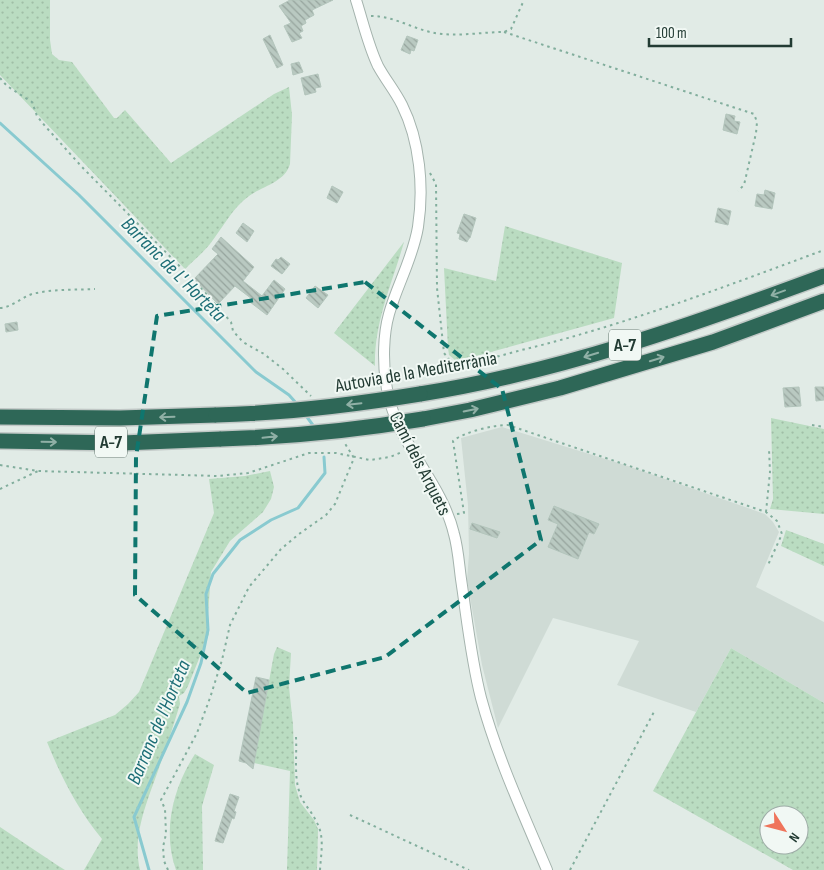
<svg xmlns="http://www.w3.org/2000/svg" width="824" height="870" font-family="'Sofia Sans Condensed',sans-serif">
  <defs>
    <pattern id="green-dots" width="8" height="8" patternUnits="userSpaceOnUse" patternTransform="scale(1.25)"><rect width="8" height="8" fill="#badcc1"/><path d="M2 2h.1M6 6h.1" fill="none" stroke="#a0bea6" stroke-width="1.8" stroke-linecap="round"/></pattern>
    <pattern id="building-back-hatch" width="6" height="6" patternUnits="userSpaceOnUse" patternTransform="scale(1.25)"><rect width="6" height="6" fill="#b9c9c1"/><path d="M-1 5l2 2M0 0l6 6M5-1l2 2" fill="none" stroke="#96a49d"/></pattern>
  </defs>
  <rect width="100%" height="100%" fill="#e1ebe6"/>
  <path fill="#cfdbd5" d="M502 427 628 466 765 514 773 522 779 532 756 587 824 622V703L731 648 696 712 617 685 639 641 553 618 498 728 482 665 467 580 469 554 468 505 461 438Z"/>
  <path fill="url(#green-dots)" fill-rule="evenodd" d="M0 0H50V40L52 54 59 60 72 62 114 118H117L125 110 171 163 274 94 289 87 292 115 290 164C285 182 263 186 249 196 232 208 222 229 210 244 203 253 193 261 185 269L0 75Z
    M505 226 622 263 614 318 480 355 455 360 449 355 448 348 444 268 496 281Z
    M404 242C392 284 374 322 375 366L334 333Z
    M771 418 824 429V514L770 509 773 499Z
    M270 471 274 487 271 499 263 512 230 541 211 572 208 615 209 634 188 686 184 693 179 696 180 704C174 723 168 743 161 762 150 796 131 833 140 870H84L102 839C78 810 61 777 47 742L115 715 128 704 139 692 214 513 209 479 245 476Z
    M786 530 824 544V566L781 546Z
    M277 647 291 653 289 687 293 725 295 785 300 802 314 820 318 829 317 870H287L290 771 254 763 274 654Z
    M731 648 824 703V870H793L653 791ZM769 815H799V845H769Z
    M195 754 214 765 202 806 203 870H176C162 831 173 788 195 754Z
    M0 827 57 865 65 870H0Z"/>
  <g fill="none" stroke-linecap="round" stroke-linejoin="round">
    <path stroke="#89cad0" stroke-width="3" d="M0 123 79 195 256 372 289 395 297 404
      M304 413 315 428
      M149 870 134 817 187 702 201 663 208 630 206 594 213 574 240 540 271 520 298 508 325 473 324 457"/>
  </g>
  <path fill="url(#building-back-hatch)" stroke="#b3c5bc" d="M290 0H333L312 10 314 15 305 20 306 23 301 26 303 31 299 33 302 38 292 42 284 26 291 23 279 6Z
    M270 35 283 65 277 68 263 39Z
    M407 36 418 40 414 51 411 50 410 54 401 50Z
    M299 62 303 72 293 75 291 64Z
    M318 74 321 87 315 88 316 92 305 95 301 78Z
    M726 114 735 116 734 121 740 122 737 134 723 130Z
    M332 186 343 192 337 203 327 198Z
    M765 190 775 193 772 209 755 206 757 194 764 195Z
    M718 208 731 211 728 225 715 222Z
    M464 214 476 218 470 238H469L467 242 459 239 460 234 457 233Z
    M243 223 254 231 247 242 236 233Z
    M221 237 254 267 243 281 262 296 274 280 285 289 267 315 250 302 252 299 235 286 218 304 194 279 218 254 212 249Z
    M281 257 290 264 282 274 271 266 276 259 278 260Z
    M315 286 328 295 318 308 306 298Z
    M17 322 18 330 6 332 5 324Z
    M799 387 801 406 785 407 783 388Z
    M815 387H824V400L816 401Z
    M554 506 599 524 594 534 589 532 578 559 548 547 558 524 548 520Z
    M472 523 500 532 497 538 470 529Z
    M256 677 269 680 253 769 246 763 239 761Z
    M230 794 239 797 234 811 236 812 234 819 232 818 223 843 215 841Z"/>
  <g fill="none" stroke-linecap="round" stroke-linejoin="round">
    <g stroke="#a4b3ad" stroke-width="12">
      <path id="street" d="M356 0C363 22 368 45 378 66 385 79 395 91 402 105 420 141 424 188 418 227 413 258 397 285 389 314 383 335 383 362 386 383 393 441 441 479 454 534 458 548 459 564 461 579 467 619 471 659 481 698 497 757 523 813 547 870"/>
    </g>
    <g stroke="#c1c8c6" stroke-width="18">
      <path id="highway" d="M420 394C559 372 692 325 824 276
        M0 417 120 418 216 415
        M423 419 470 410 560 388 713 342 824 301
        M0 441 122 443 221 439"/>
    </g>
    <path stroke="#82ae9d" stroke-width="2" stroke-dasharray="2.5 4" stroke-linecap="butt" d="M371 16C397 16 417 32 442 34 463 36 484 32 504 32L511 29 524 0
      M504 32 754 114 757 122 756 133 744 185 738 191
      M0 78 7 86 32 102 37 116 45 126 82 167 199 286 231 322 233 331 243 342 264 354 283 369 311 396
      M430 173 436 184 437 288 444 353 452 363C479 364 507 353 534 347 633 322 729 285 824 250
      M0 308C12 307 21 298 32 294 52 289 74 290 95 289
      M812 425 824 427
      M0 465 38 471 218 476 248 473 309 453H336L370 460 390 457 402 452
      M0 489 38 471
      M766 512 770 472 769 449
      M457 514 464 513 453 441C464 432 493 425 508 425L766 512 777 521 782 534 768 565
      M296 737C297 755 294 774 299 791 302 803 311 810 316 821 325 836 321 853 320 870
      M350 815 469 870
      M168 870 164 861 163 847 166 834 165 809 161 800 197 733 210 698 222 660 230 625 249 587 281 549 299 534 326 515 335 504 354 458 344 442
      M570 870 655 710"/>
    <use href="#street" stroke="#fff" stroke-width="10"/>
    <use href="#highway" stroke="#2e6757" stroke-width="15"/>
    <g stroke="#c1c8c6" stroke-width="18" stroke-linecap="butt">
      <path id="highway-bridge" d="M216 415C284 413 353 405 420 394
        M221 439C288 437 357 430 423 419"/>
    </g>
    <use href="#highway-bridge" stroke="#2e6757" stroke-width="15"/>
  </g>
  <defs><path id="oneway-shaft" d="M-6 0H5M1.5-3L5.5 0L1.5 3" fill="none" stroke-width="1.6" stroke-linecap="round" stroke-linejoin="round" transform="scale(1.25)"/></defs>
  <g stroke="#90b0a6">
    <use href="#oneway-shaft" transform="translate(778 293) rotate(160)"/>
    <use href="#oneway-shaft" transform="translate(591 355) rotate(163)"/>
    <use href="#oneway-shaft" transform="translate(657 359) rotate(-17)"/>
    <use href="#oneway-shaft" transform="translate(354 404) rotate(174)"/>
    <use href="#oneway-shaft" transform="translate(471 410) rotate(-12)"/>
    <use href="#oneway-shaft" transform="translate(167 417) rotate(178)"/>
    <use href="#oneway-shaft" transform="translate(270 437) rotate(-6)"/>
    <use href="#oneway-shaft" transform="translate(49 442) rotate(1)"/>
  </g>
  <path fill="none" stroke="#0f766e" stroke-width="4" stroke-dasharray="10 6" stroke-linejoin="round" d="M365 282 502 389 541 540 385 657 247 693 135 595 136 457 157 316Z"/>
  <g text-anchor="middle" stroke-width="4" stroke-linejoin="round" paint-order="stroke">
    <g fill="#f1f8f4" stroke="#60746d" stroke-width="1">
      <rect x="609" y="329.5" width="32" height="31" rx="4"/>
      <rect x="95" y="426.5" width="32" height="31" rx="4"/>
    </g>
    <g font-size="18" font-weight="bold" fill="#223b33">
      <text x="625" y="351">A-7</text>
      <text x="111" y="448">A-7</text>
    </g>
    <g font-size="19" fill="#223b33" stroke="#f1f8f4">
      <text transform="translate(416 371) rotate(-10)" y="7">Autovia de la Mediterrània</text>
      <text transform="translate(421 463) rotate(63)" y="7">Camí dels Arquets</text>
    </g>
    <g font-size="20" font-style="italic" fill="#1d6e76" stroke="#f1f8f4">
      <text transform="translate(174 269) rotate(45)" y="7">Barranc de L' Horteta</text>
      <text transform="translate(158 722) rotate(-67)" y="7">Barranc de l'Horteta</text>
    </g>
  </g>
  <g transform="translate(784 830) rotate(126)"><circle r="24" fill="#f1f8f4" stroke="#9eaca7"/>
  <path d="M0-4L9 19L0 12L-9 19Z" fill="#ef745b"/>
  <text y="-8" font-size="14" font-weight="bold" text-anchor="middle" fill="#223b33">N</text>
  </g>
  <path d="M649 38v8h142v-8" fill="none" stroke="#223b33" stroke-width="2.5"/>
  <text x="656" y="38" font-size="15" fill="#223b33" stroke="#f1f8f4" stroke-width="4" paint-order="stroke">100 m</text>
</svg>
